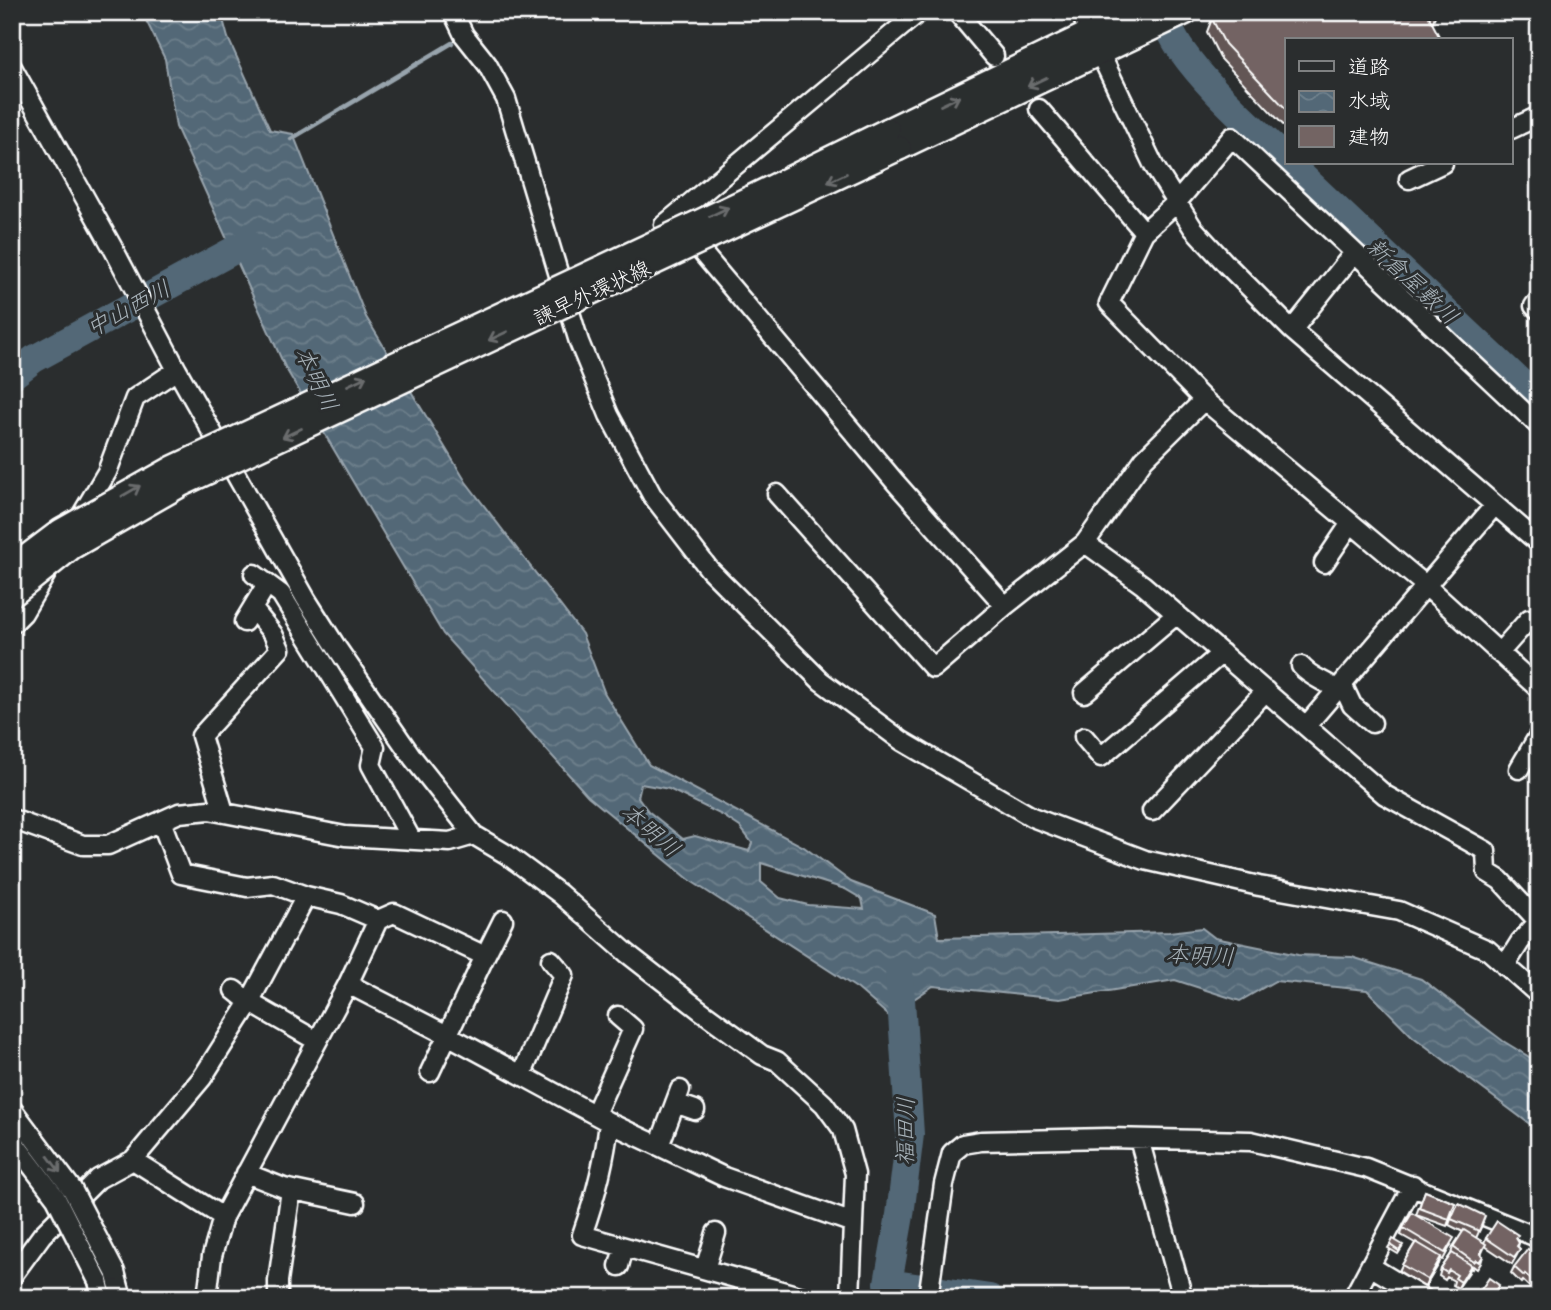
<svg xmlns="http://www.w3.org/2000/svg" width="1551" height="1310" font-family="'Patrick Hand','Klee One',sans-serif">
  <defs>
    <pattern id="water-waves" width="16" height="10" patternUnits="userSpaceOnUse" patternTransform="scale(1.75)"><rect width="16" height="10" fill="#536877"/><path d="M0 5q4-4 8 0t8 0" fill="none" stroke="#6d7f8b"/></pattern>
  </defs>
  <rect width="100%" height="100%" fill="#2a2d2e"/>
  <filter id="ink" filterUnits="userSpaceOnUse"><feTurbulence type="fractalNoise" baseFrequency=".0143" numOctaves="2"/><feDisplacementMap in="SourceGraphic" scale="14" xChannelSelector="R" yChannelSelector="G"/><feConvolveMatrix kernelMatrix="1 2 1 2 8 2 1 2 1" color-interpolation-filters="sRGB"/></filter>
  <g filter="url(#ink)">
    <path fill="url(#water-waves)" stroke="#98a4ad" stroke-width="2" fill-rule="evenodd" d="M142 12H221L228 38 270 130 293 134 366 317 466 482 582 634 605 694 649 765 804 847 851 882 935 914 939 938 1169 932 1202 928 1215 938 1298 955 1352 957 1421 979 1503 1041 1539 1063V1131L1412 1036 1367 990 1275 981 1240 1001 1175 980 1060 999 933 986 889 1016 858 989 691 881 588 796 443 634 285 367 176 127 165 59ZM641 784 669 789 722 815 740 827 752 843 749 851 695 836 683 839 648 811 638 797ZM761 863 845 889 862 899 864 909 808 905 780 898 761 882Z"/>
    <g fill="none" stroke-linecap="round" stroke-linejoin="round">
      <path stroke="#98a4ad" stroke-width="4.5" d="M291 139 452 43"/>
      <path stroke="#536877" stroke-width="28" d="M1161 12C1168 25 1173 39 1182 51 1211 92 1252 125 1287 161
        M1288 163 1539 400
        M12 376 34 359 247 243
        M888 1283 990 1298
        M890 1298 888 1283 900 1215 910 1134 899 970"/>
      <g stroke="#fff" stroke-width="23">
        <path id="minor" d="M453 12 464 35 487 64 506 99 579 342 609 415 652 495 709 569 821 681 902 741 1032 817 1145 860 1259 886 1399 911 1488 950 1539 995
          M957 12 994 56
          M1080 12 1154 166 1193 228 1227 265 1292 330 1539 543
          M12 67 114 250 177 370 306 599 337 648 413 758 474 835 506 854 560 894 628 954 700 1010 762 1055 777 1061 824 1104 843 1130 855 1174 850 1298
          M1039 109 1144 232
          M1511 129 1539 116
          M1409 179 1443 163
          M673 218 896 483 1005 606
          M664 225 919 12
          M1539 300 1534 306 1539 310
          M1292 330 1353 254
          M1539 426 1232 137 1177 202 1144 232 1109 303 1204 400 1425 585 1539 689
          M777 494 933 668 1005 606 1085 543 1144 459 1204 400
          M78 521 107 472 135 398 177 370
          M1085 543 1143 585 1385 795 1486 851 1487 872 1500 880 1538 921
          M1324 563 1351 523
          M254 574 281 594 375 747 371 765 411 839
          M244 622 267 584
          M12 624 23 613 47 572
          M1499 653 1529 619
          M1301 666C1311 678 1324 680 1337 690
          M1342 684 1352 705 1372 723
          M1084 693 1177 614
          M1306 726 1495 505
          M1084 737 1101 757 1222 653
          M1519 769 1539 735
          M1152 811 1266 691
          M224 812 201 736 280 649 273 634 253 609
          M12 819 83 845H108L179 813 209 810 345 836 450 842 474 835
          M161 821 181 874 247 887 273 884 306 896 341 904 378 920 348 984 223 1217 212 1256 207 1298
          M378 920 394 913 485 956 430 1072
          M485 956 503 920
          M1505 966 1520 942 1539 921
          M348 984 453 1038 614 1125 659 1146 724 1177 853 1223
          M234 990 249 1002 317 1041
          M522 1074 564 975 551 960
          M675 1103 695 1110
          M595 1114 633 1029 618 1016
          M609 1122C605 1162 595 1198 582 1235L803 1297
          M1139 1139 1183 1298
          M659 1146 680 1090
          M246 1173 284 1188 355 1203
          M223 1217 133 1160 202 1078 245 1010 306 896
          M619 1266 624 1247
          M1370 1266 1423 1298
          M705 1269 716 1233
          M115 1272 122 1298
          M12 1276 42 1235 98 1179 133 1160
          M98 1281 102 1298
          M278 1298V1281L291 1190
          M928 1298 944 1184 952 1153 963 1144 981 1141 1107 1138 1251 1141 1366 1168 1539 1238
          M1353 1298 1413 1185"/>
      </g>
      <g stroke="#fff" stroke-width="28">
        <path id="major" d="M888 130 1133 12
          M899 148 1186 12"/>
      </g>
      <use href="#minor" stroke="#2a2d2e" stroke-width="18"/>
      <use href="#major" stroke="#2a2d2e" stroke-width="23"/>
      <g stroke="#fff" stroke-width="23" stroke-linecap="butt">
        <path id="minor-bridge" d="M12 1109 72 1189 115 1272
          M12 1140 56 1198 98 1281"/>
      </g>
      <g stroke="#fff" stroke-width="28" stroke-linecap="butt">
        <path id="major-bridge" d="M12 568 61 531 173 468 740 203 888 130
          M12 595 72 547 182 484 899 148"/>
      </g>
      <use href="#minor-bridge" stroke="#2a2d2e" stroke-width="18"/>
      <use href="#major-bridge" stroke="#2a2d2e" stroke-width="23"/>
    </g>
    <path fill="#635655" stroke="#fff" stroke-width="2" d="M1212 19 1287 40V129L1220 58 1207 32Z
      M1425 1191 1455 1203 1447 1226 1416 1215Z
      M1451 1219 1483 1223 1476 1238 1484 1243 1486 1238 1516 1239 1519 1243 1518 1247 1520 1249 1517 1255 1512 1264 1485 1246 1481 1255 1483 1256 1481 1263 1477 1269 1473 1266 1472 1269 1470 1268 1458 1288 1453 1285 1454 1281 1447 1277 1445 1280 1439 1276 1441 1269 1451 1254 1453 1247 1463 1232 1449 1225Z
      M1403 1228 1451 1245 1443 1260 1441 1259 1425 1287 1399 1271 1402 1265 1415 1243 1401 1235Z
      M1390 1245 1402 1248 1398 1254 1388 1248Z
      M1539 1254V1296L1523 1281 1521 1283 1511 1273 1514 1267Z
      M1498 1289 1491 1298H1483L1479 1294 1480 1291Z"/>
    <path fill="#504645" stroke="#fff" stroke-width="2" d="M1436 13 1431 27 1429 17Z
      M1441 1257 1439 1264 1425 1287 1428 1280Z
      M1471 1265 1469 1272 1458 1288 1461 1282Z"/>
    <path fill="#736463" stroke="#fff" stroke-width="2" d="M1226 12H1436V13L1429 17 1441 40H1287V110L1225 44 1212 19Z
      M1425 1191 1455 1203 1449 1219 1419 1208Z
      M1458 1203 1485 1216 1479 1231 1451 1219Z
      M1412 1213 1454 1238 1445 1253 1403 1228Z
      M1497 1221 1518 1235 1516 1238 1519 1243 1517 1246 1520 1249 1514 1257 1486 1238Z
      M1464 1230 1486 1244 1480 1254 1483 1256 1479 1262 1476 1260 1474 1262 1453 1247Z
      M1393 1239 1403 1245 1399 1251 1390 1245Z
      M1416 1242 1441 1257 1428 1280 1402 1265Z
      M1528 1249 1535 1255 1538 1253 1539 1254V1287L1525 1274 1524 1276 1514 1267Z
      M1452 1253 1471 1265 1461 1282 1455 1278 1457 1275 1449 1270 1447 1273 1441 1269Z
      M1489 1278 1499 1285 1490 1298 1480 1291Z"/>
    <defs><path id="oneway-shaft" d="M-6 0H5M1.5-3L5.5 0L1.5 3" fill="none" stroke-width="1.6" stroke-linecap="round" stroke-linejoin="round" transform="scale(1.75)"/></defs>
    <g stroke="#6a6c6d">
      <use href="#oneway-shaft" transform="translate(1037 82) rotate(154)"/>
      <use href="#oneway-shaft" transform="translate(950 101) rotate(-25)"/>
      <use href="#oneway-shaft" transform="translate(837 178) rotate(155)"/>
      <use href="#oneway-shaft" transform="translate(719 212) rotate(-25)"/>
      <use href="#oneway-shaft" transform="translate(498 336) rotate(155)"/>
      <use href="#oneway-shaft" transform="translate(357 381) rotate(-25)"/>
      <use href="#oneway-shaft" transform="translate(292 433) rotate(155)"/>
      <use href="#oneway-shaft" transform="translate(131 491) rotate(-30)"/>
      <use href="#oneway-shaft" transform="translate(54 1164) rotate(53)"/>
    </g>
  </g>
  <g text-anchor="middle" stroke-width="6" stroke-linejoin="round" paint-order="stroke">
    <g font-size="21" fill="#fff" stroke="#2a2d2e">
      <text transform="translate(592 293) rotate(-25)" y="7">諫早外環状線</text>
    </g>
    <g font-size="23" font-style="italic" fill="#a9b4bb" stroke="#2a2d2e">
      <text transform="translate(1413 281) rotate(43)" y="8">新倉屋敷川</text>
      <text transform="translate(128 308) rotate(-28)" y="8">中山西川</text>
      <text transform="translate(317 379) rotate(64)" y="8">本明川</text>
      <text transform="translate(651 830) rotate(41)" y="8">本明川</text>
      <text transform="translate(1200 955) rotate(3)" y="8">本明川</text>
      <text transform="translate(905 1131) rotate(-89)" y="8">福田川</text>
    </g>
  </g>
  <rect width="1551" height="1310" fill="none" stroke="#2a2d2e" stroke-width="42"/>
  <rect x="21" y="21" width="1509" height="1268" fill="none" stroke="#fff" stroke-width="2.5" filter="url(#ink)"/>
  <rect x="1285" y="38" width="228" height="126" fill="#2a2d2e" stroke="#7f8182" stroke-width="2"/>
  <rect x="1299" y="61" width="35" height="10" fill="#2a2d2e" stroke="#7f8182" stroke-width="2"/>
  <text x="1348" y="74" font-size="21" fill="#ffffff">道路</text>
  <rect x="1299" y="91" width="35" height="21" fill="url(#water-waves)" stroke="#7f8182" stroke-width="2"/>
  <text x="1348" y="108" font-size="21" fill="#ffffff">水域</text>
  <rect x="1299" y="126" width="35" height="21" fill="#736463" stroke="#7f8182" stroke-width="2"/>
  <text x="1348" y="144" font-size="21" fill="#ffffff">建物</text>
</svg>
